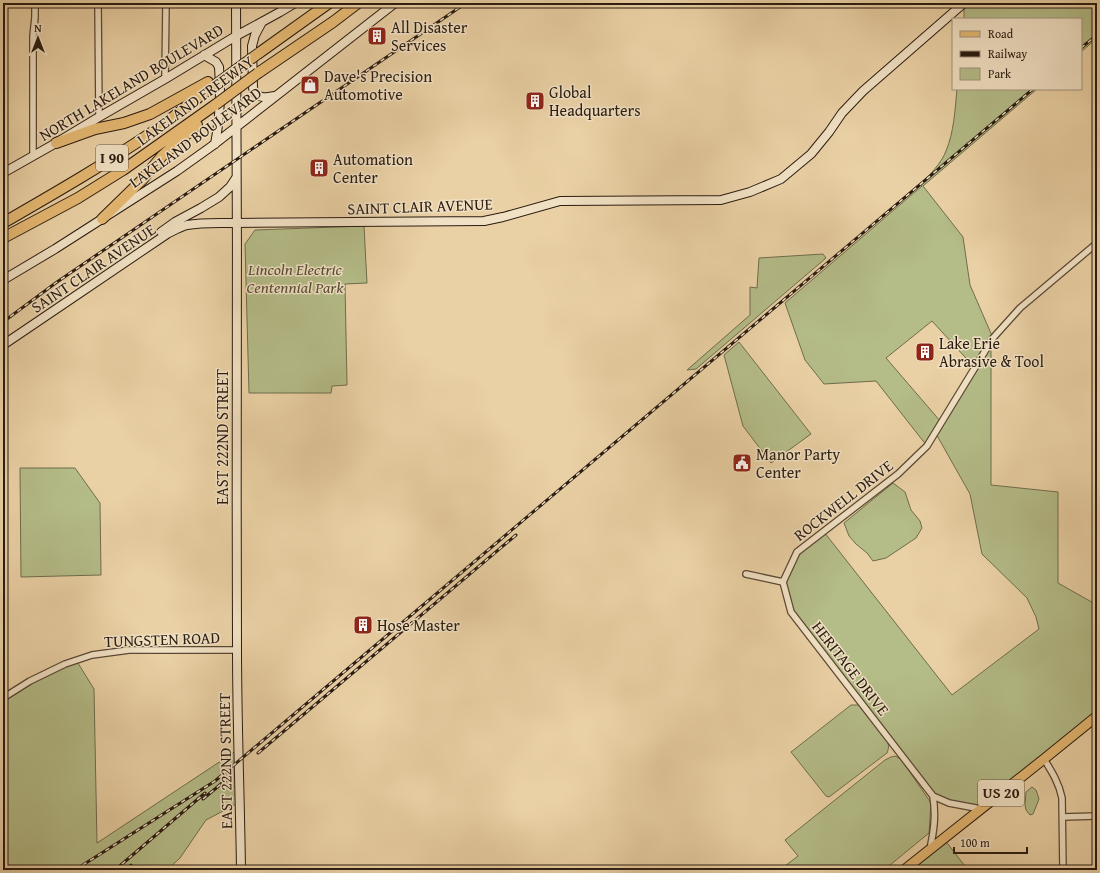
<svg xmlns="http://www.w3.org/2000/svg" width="1100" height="873" font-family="'Gentium Book Plus',serif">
  <rect width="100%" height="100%" fill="#ead1a5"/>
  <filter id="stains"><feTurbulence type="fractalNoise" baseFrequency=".005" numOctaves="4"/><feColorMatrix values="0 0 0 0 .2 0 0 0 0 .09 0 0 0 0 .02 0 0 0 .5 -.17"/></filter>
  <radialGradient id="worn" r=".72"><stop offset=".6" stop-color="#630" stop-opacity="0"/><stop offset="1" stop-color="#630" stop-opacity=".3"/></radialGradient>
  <path fill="#b4bc88" stroke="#6f6c4c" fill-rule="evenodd" d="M964 3H1097V38L1081 52V19H964Z
    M957 89H1037L923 186 963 237 970 285 993 338 989 345 991 349V485L1058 492V583L1097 605V716L981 809 933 796 791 612 783 582 797 552 824 532 952 695 1039 629 1036 617 1027 598 982 554 970 494 935 432 927 446 876 381 824 384 805 360 785 303 922 186 921 184C930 174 941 164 946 151 954 132 955 110 957 89ZM932 321 975 368 941 422 886 358Z
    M364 226 367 283 345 284 347 385 332 386 331 393H249L245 244 255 230Z
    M823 254 826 258 696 369 687 370 750 315V287L757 288 759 258Z
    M739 342 811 434 771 463 743 426 724 355Z
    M20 468H75L100 503 101 575 21 577Z
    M893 483 905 492 911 510 920 521 922 528 916 538 886 558 873 561 867 553 856 544 849 536 844 523Z
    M76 660 94 689 97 843 239 749 240 802 206 820 180 858 167 870H3V698L30 681Z
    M851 705H858L861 708 887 740C889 745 889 748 887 753L829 797 826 796 791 752Z
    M895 756 899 758 903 762 931 803 929 833 884 870H780L798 856 785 840 885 760 891 757Z
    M1032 787 1036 790 1039 799 1033 814 1030 815 1026 810 1025 805 1026 792Z
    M944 839 968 870H904Z"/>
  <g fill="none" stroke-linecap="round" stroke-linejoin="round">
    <g stroke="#5a4835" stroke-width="8">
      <path id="street" d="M98 3 99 117
        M165 79 166 3
        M33 156V36L35 17V3
        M746 574 783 582 791 612 933 796C936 816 934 830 930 849
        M783 582 797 552 898 474 927 446 993 338 1020 308 1097 243
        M3 698 30 681 65 664 92 655 129 650H237
        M1044 759C1052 772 1059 783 1062 798L1063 870
        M933 796 949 803 981 809
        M1063 817 1097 816"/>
    </g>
    <g stroke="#2a1b10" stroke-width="10">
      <path id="secondary" d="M236 3C238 218 236 433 237 648 237 722 240 796 241 870
        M262 22 255 35 252 46 253 88C256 99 266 98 275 96
        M204 55 216 62 219 67C221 93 220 119 215 144
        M3 173 56 143 99 117 165 79 236 36 280 12 295 3
        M161 232 175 222 201 208 219 197 230 187 236 178
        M3 280 55 249 177 171 212 146 395 3
        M3 345 167 234C173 231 180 227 187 225 203 222 220 223 236 223L484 221 503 217 560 201 721 200 750 192 781 179 811 154 829 132 842 113 863 91 964 3"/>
    </g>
    <g stroke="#2a1b10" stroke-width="11">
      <path id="primary" d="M904 870 1044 759 1097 716"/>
    </g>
    <g stroke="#2a1b10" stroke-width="12">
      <path id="highway" d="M259 53 329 3
        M258 73 333 22 358 3
        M56 143 95 129 124 123 150 114 208 82
        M102 219 142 180 162 156 197 125
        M3 223C55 193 107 163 157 129 177 115 195 99 215 85
        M3 238 78 198 123 170 215 105"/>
    </g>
    <use href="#street" stroke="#f1e1c4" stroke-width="5.5"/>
    <use href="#secondary" stroke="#f1e1c4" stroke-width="8"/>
    <use href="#primary" stroke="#e5b872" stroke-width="9"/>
    <use href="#highway" stroke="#e5b872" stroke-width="10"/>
    <g stroke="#2a1b10" stroke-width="3">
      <path id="rail" d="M1081 48 1097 35
        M3 322 57 282 466 3
        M258 753 516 535
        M203 799 227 779
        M75 870 215 781 1033 89
        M115 870 205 793
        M126 870 131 865"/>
    </g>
    <use href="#rail" stroke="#f1e1c4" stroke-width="1.5" stroke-dasharray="4.5" stroke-linecap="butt"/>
    <g stroke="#2a1b10" stroke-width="12" stroke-linecap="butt">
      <path id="highway-bridge" d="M215 85 259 53
        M215 105 258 73"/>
    </g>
    <use href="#highway-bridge" stroke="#e5b872" stroke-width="10"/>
  </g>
  <defs>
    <g id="building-square" transform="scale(1)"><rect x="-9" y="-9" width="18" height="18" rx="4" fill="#8f2418" stroke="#f1e1c4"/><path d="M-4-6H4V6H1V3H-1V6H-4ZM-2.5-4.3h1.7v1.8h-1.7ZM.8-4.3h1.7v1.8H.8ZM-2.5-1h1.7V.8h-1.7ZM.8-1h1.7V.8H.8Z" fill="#fff"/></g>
    <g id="shop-square" transform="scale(1)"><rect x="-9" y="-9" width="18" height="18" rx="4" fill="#8f2418" stroke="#f1e1c4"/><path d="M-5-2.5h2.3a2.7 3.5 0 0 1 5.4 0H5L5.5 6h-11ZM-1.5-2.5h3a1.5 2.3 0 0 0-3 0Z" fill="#fff"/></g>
    <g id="civic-square" transform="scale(1)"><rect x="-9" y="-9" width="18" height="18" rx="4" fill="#8f2418" stroke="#f1e1c4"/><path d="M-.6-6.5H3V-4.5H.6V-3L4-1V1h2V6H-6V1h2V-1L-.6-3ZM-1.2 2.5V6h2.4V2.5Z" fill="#fff"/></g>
  </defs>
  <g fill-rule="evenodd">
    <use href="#building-square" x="377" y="36"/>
    <use href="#shop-square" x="310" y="85"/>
    <use href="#building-square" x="535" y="101"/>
    <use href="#building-square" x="319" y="168"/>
    <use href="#building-square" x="925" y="352"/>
    <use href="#civic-square" x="742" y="463"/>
    <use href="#building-square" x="363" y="625"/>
  </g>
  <g text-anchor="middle" stroke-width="3" stroke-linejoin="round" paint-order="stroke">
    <g fill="#f1e1c4" stroke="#665646" stroke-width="1">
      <rect x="96" y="145" width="32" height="26" rx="3"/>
      <rect x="978" y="780" width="46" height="26" rx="3"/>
    </g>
    <g font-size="15" font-weight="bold" fill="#2a1b10">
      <text x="112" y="163">I 90</text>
      <text x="1001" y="798">US 20</text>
    </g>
    <g font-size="16" fill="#2a1b10" stroke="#f1e1c4" text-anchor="start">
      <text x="391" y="33">All Disaster<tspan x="391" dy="18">Services</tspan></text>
      <text x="324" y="82">Dave's Precision<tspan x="324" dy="18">Automotive</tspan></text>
      <text x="549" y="98">Global<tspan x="549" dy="18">Headquarters</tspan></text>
      <text x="333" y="165">Automation<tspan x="333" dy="18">Center</tspan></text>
      <text x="939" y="349">Lake Erie<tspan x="939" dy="18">Abrasive &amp; Tool</tspan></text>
      <text x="756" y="460">Manor Party<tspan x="756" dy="18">Center</tspan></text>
      <text x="377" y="631">Hose Master</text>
    </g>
    <g font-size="16" fill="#2a1b10" stroke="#f1e1c4">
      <text transform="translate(131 82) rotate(-31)" y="6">NORTH LAKELAND BOULEVARD</text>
      <text transform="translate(195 100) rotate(-36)" y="6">LAKELAND FREEWAY</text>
      <text transform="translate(195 137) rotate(-36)" y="6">LAKELAND BOULEVARD</text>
      <text transform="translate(420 206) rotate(-2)" y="6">SAINT CLAIR AVENUE</text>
      <text transform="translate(93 268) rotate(-34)" y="6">SAINT CLAIR AVENUE</text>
      <text transform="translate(222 437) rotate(-90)" y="6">EAST 222ND STREET</text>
      <text transform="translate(843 500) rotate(-38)" y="6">ROCKWELL DRIVE</text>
      <text transform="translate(162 639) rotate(-2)" y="6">TUNGSTEN ROAD</text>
      <text transform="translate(851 668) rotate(52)" y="6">HERITAGE DRIVE</text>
      <text transform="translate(225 761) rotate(-91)" y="6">EAST 222ND STREET</text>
    </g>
    <g font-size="16" font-style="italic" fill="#534b34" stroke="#f1e1c4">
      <text x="295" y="275">Lincoln Electric<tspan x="295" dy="18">Centennial Park</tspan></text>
    </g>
  </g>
  <rect width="1100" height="873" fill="none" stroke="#ead1a5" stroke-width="16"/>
  <rect x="4" y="4" width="1092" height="865" fill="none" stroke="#2a1b10" stroke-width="2"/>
  <rect x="8" y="8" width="1084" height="857" fill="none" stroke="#2a1b10"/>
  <rect x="952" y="18" width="130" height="72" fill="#f1e1c4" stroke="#a1927c"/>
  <rect x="960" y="31" width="20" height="6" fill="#e5b872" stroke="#a1927c"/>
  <text x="988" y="38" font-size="12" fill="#2a1b10">Road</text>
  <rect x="960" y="51" width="20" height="6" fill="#2a1b10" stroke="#a1927c"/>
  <text x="988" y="58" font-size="12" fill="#2a1b10">Railway</text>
  <rect x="960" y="68" width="20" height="12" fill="#b4bc88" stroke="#a1927c"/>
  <text x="988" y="78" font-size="12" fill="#2a1b10">Park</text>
  <g transform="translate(38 38)" stroke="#f1e1c4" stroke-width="3" paint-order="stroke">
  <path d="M0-3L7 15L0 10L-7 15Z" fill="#2a1b10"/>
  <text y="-6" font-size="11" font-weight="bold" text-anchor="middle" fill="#2a1b10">N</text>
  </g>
  <path d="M954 847v6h73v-6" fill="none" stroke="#2a1b10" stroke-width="2"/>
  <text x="960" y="847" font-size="12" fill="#2a1b10" stroke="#f1e1c4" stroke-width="3" paint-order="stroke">100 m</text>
  <rect width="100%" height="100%" filter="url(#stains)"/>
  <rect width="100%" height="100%" fill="url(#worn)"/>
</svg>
